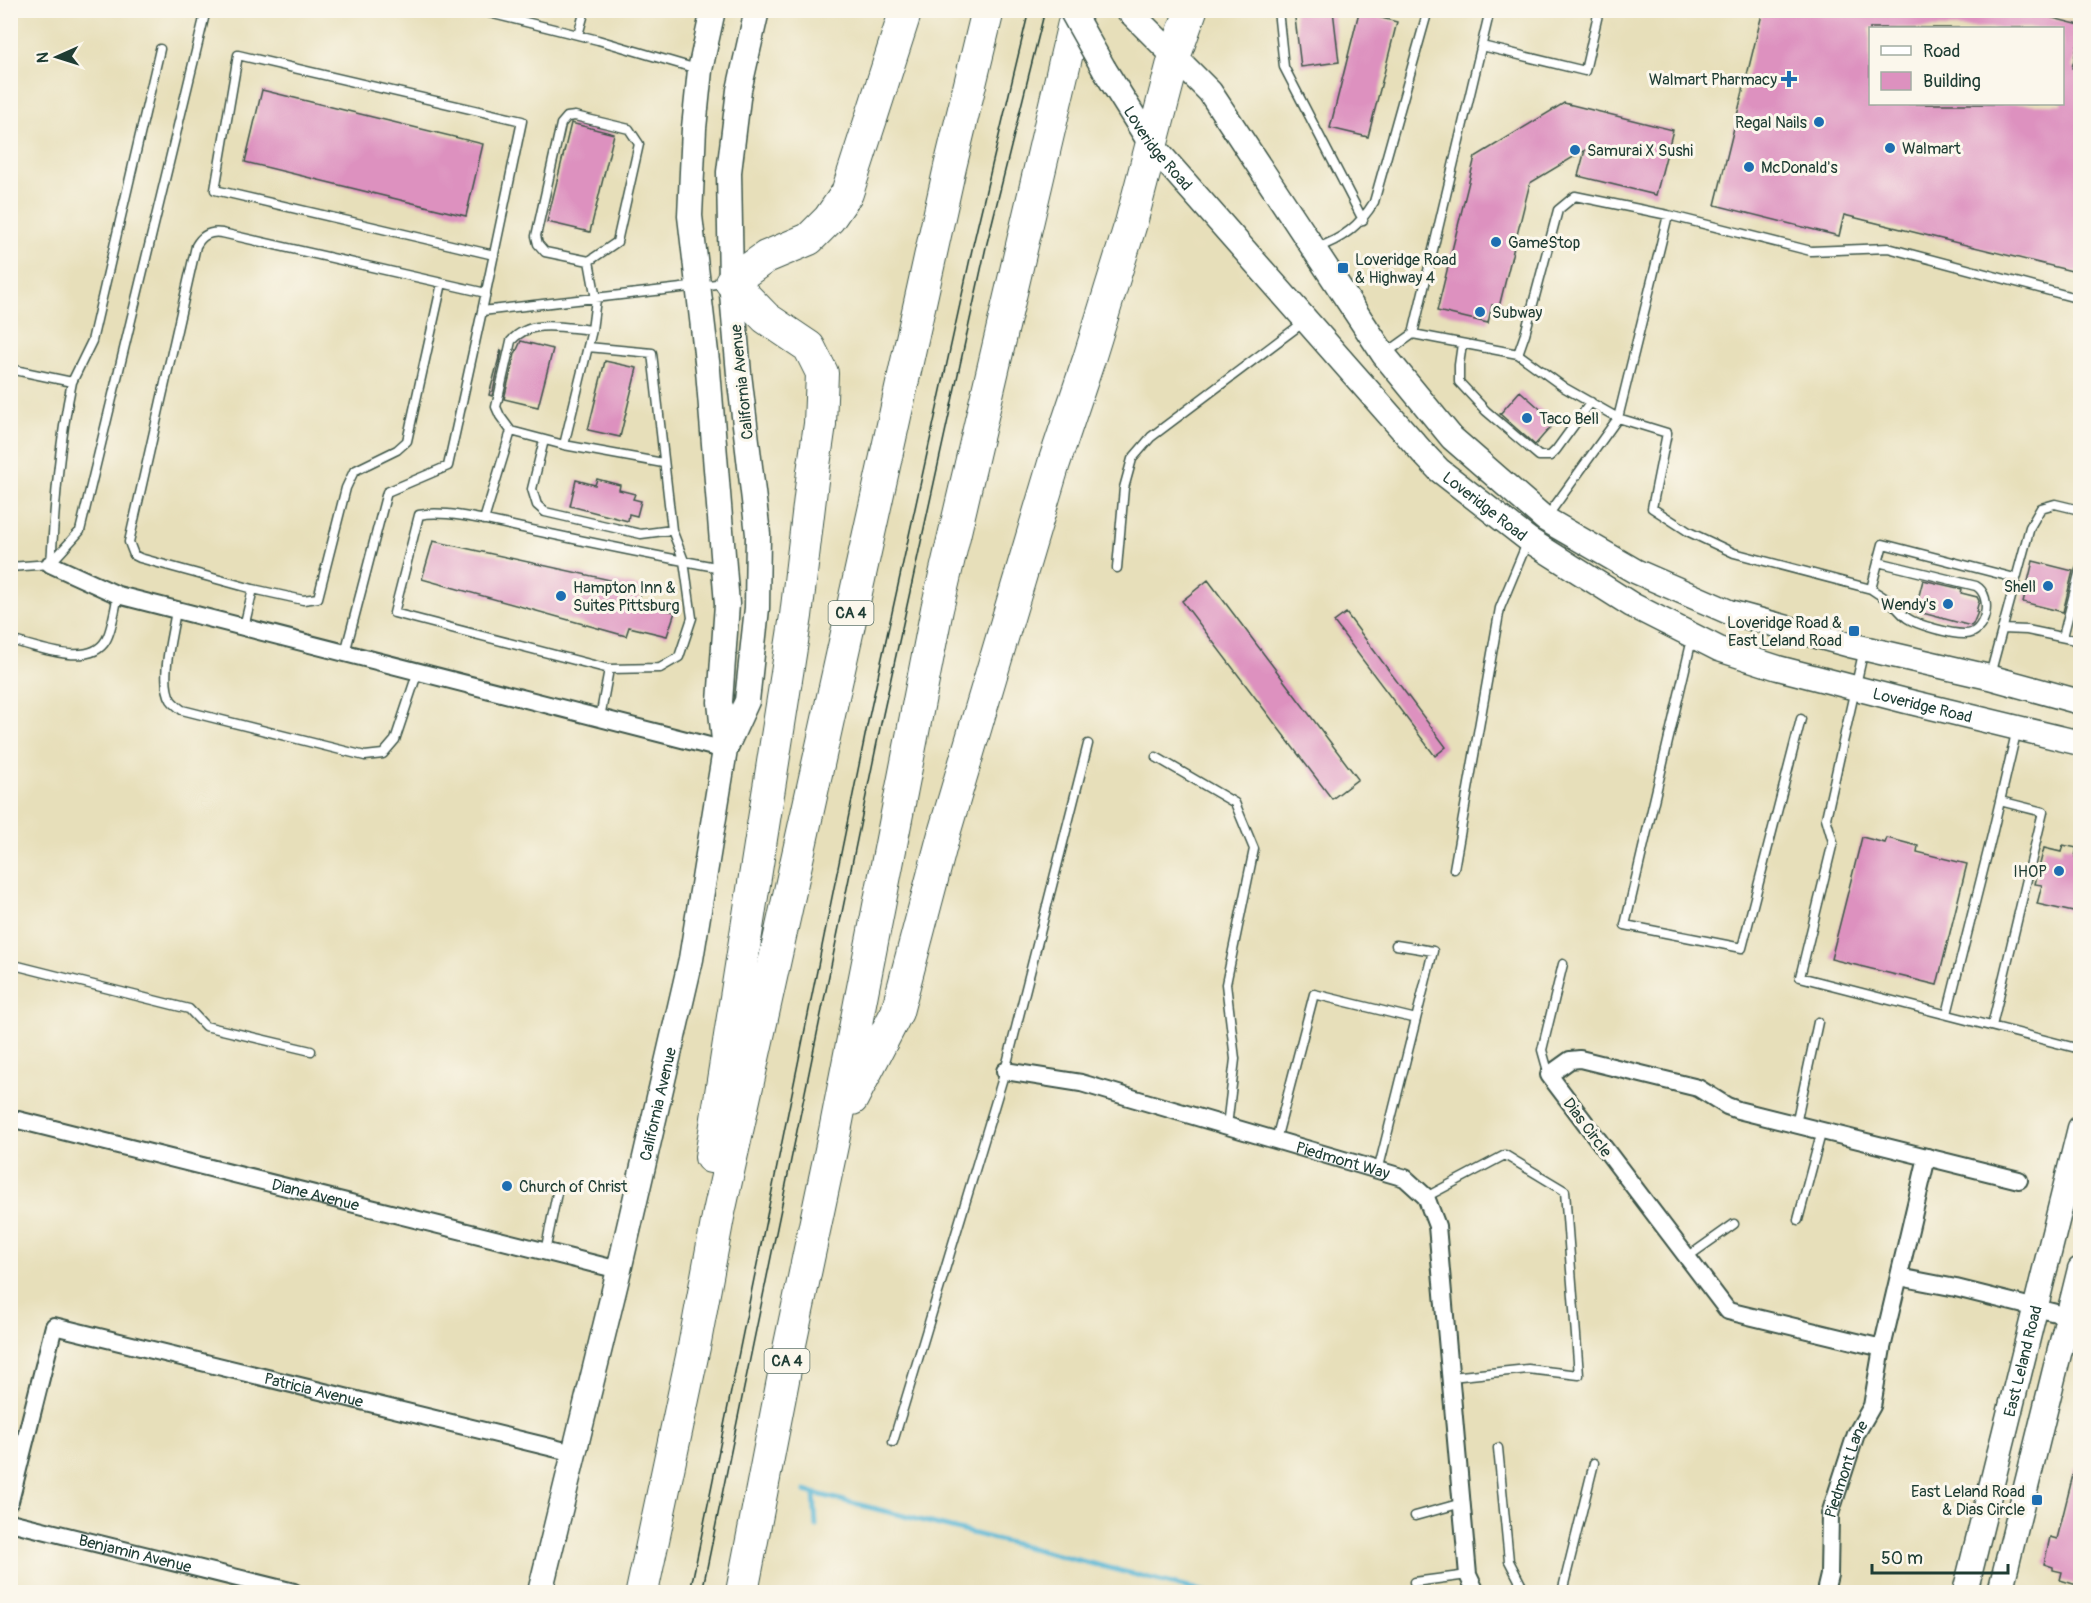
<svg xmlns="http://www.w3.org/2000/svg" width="2091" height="1603" font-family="Pangolin,sans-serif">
  <rect width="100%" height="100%" fill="#fbf7ec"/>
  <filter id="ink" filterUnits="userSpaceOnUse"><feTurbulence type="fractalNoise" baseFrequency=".0167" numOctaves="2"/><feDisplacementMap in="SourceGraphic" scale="12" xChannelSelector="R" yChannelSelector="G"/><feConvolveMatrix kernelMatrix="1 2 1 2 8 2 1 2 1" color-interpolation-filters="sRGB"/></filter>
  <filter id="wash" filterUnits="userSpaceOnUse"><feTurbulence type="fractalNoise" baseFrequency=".008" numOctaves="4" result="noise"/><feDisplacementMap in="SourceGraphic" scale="24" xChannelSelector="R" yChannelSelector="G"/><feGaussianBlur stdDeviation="1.35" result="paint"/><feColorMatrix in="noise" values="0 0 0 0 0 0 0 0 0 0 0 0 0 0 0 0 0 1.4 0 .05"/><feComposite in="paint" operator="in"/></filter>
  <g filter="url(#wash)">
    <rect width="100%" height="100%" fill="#e7dfba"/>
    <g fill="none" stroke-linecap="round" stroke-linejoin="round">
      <path stroke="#55b5d4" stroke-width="5" d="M805 1491 1204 1592
        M814 1493 816 1526"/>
    </g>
    <g id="blocks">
      <path fill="#dd91bf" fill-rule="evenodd" d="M1294 10H1333L1339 62 1301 67Z
        M1763 10H2022L2080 25V35L2072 68 2080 70V273L1844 215 1839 236 1715 205ZM1870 28H2062V104H1870Z
        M1359 12 1397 22 1368 137 1330 128Z
        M262 90 483 144 466 216 245 162Z
        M1564 103 1673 130 1656 195 1578 176 1585 150 1530 183 1499 307 1492 305 1488 323 1437 311 1475 157Z
        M571 123 614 134 590 232 547 222Z
        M521 341 553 349 538 407 504 399 515 354Z
        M501 350 502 351 492 396 489 395Z
        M605 361 637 368 620 437 588 430Z
        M1520 391 1555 422 1535 445 1500 414Z
        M597 479 620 485 619 490 635 494 633 499 641 501 637 516 629 514 628 521 570 506 576 480 595 485Z
        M433 541 642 587 638 604 675 612 667 636 629 627 626 636 422 579Z
        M2033 561 2073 571 2063 612 2023 602Z
        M1208 580 1358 779 1332 799 1182 601Z
        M1923 580 1962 589 1961 593 1977 597 1979 601 1976 612H1978L1973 624 1971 626 1915 611Z
        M1346 613 1446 747 1435 756 1334 622Z
        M1862 837 1885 843 1887 838 1918 846 1917 852 1967 864 1937 985 1831 959Z
        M2063 845 2077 848 2075 857 2080 858V903L2078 913 2037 904 2042 885 2035 884 2044 848 2061 852Z
        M2075 1467 2080 1468V1586L2060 1580 2062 1572 2053 1570V1567L2044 1564 2050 1537 2057 1539Z"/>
    </g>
  </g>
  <g filter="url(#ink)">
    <use href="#blocks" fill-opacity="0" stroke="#3d5548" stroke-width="1.5"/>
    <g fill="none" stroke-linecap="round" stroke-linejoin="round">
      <g stroke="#3d5548" stroke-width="11">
        <path id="lane" d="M477 10 598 40 697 69
          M1278 10 1284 67 1363 220
          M578 35 585 10
          M1482 46 1585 71 1599 10
          M1316 248C1343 239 1360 225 1374 202L1428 10
          M482 311 522 121 238 55 215 190 494 255
          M592 330C565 328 531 318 511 341L496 407 500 416 511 431 564 445 663 463
          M1413 334 1490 10
          M1462 344 1459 365V382L1486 411 1539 456H1550L1556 450 1591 402
          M588 347 652 353 672 530 684 561 692 618 679 657 660 668 609 669 394 613 419 515C447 509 498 523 527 529 592 543 656 556 721 568
          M1385 354 1413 334 1518 354 1525 334 1558 210 1575 196 1668 215 1811 251 1888 248 2080 299
          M1518 354 1565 388 1618 418 1667 433 1652 508 1689 532 1734 553 1871 589 1883 544 2015 578
          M10 369 72 382C59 443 55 502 51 564
          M72 382 92 341 160 49
          M544 440 532 489 537 505 545 512 641 534 672 530
          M564 445 592 330 596 299 589 261 617 242 639 144 629 129 575 116 567 117 561 124 536 236 538 244 545 252 589 261
          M1546 518 1618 418 1668 215
          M484 520 511 431
          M10 567 50 564 80 531 206 10
          M1117 568 1124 488 1132 459 1151 437 1304 322
          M253 589 303 600 318 598 346 488 354 471 397 450 407 441 442 283
          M1871 589C1878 594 1887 599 1894 605 1898 609 1902 614 1907 618 1917 625 1951 634 1964 634 1986 636 1994 596 1976 586L1878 562
          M176 610C173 633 159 680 171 700 174 704 178 707 182 710L365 756 383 754 395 740 418 671
          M244 627 253 589 140 558 134 555 129 542 196 246C202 235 210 231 222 233L486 293
          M2002 629 2027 630 2080 641
          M2063 637 2080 570
          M1692 639 1625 925 1742 948 1801 719
          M10 640C36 646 90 669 106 640 112 630 115 608 118 595
          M1864 649 1826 818 1833 842 1800 977 2080 1049
          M345 653 387 492 448 466 482 311 725 283
          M1990 675 2030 527 2041 508 2055 504 2080 510
          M600 718 609 669
          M1156 757 1235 803 1254 849 1226 984 1235 1059 1227 1126
          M1454 869 1500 608 1527 543
          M10 964 189 1009 205 1026 311 1051
          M1947 1014 1992 835 2017 729
          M1992 1026 2043 812 2000 801
          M1549 1075 1542 1050 1563 964
          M1796 1124 1818 1022
          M1276 1140 1314 994 1416 1019
          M1378 1171 1433 951 1396 945
          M1426 1197 1505 1155 1565 1191 1579 1375 1528 1369 1451 1377
          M1798 1220 1822 1130
          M545 1252 558 1188
          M1686 1258 1734 1224
          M893 1442 1005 1071 1088 744
          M1498 1448 1509 1561 1524 1590 1528 1592
          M1415 1516 1462 1503
          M1414 1582 1468 1575
          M1562 1592 1594 1463"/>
      </g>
      <g stroke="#3d5548" stroke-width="20">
        <g id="street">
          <path d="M50 564 118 595 725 750"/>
          <path id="s1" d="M1005 1071 1081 1083 1405 1178 1426 1197 1437 1226 1468 1575 1476 1592"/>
          <path id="s2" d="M10 1118 619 1270"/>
          <path d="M1899 1277 1956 1288 2068 1316"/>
          <path d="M1882 1348 1728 1311 1549 1075 1570 1060 1580 1059 1698 1088 1727 1106 1738 1110 2019 1180"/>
          <path id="s3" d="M10 1501 54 1326 574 1453"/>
          <path id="s4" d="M10 1522 294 1592"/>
          <path id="s5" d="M1825 1592 1829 1575 1830 1514 1856 1434 1872 1406 1882 1348 1927 1157"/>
        </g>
      </g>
      <g stroke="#3d5548" stroke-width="27">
        <g id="secondary">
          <path d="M1128 10 1210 92 1384 355 1452 438 1545 519 1635 571 1729 612 1850 645 1989 677 2080 702"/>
          <path id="s6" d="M1104 69 1151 144 1423 453 1439 470 1529 540 1632 605 1719 649 1778 668 1906 701 2080 743"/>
          <path d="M726 747 747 701 757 608 758 534 739 374 731 282 729 172 739 90 757 10"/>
          <path id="s7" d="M540 1592 619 1270 691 959 725 750 720 702 727 604 708 370 690 216 694 128 700 70 713 10"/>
          <path id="s8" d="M1965 1592 2080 1128"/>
          <path d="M2000 1592 2080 1269"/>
        </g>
      </g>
      <g stroke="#3d5548" stroke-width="34">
        <path id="highway" d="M852 1099 897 1012 945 830 1054 463 1089 359 1131 223 1175 55 1191 10
          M711 1157 796 616 813 472 820 424 822 373 809 347 766 318 731 282 766 257 809 239 829 219 847 193 906 10
          M642 1592 694 1347 718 1217 950 167 988 10
          M742 1592 789 1349 835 1131 937 609 1077 10"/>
      </g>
      <use href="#lane" stroke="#fff" stroke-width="8"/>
      <use href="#street" stroke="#fff" stroke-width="16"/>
      <use href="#secondary" stroke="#fff" stroke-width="24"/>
      <use href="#highway" stroke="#fff" stroke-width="32"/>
      <path stroke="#1f3d34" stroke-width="1.5" d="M690 1592 867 726 973 245 1029 10
        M702 1592 880 728 986 247 1045 10"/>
      <g stroke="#3d5548" stroke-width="27" stroke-linecap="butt">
        <path id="secondary-bridge" d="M1071 10 1104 69"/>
      </g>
      <use href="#secondary-bridge" stroke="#fff" stroke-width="24"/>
    </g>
  </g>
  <g fill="#1f6fb2" stroke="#fbf7ec" stroke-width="2">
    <path d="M1786 70h6v6h6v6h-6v6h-6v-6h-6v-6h6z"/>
    <circle cx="1819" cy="122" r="6"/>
    <circle cx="1890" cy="148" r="6"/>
    <circle cx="1575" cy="150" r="6"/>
    <circle cx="1749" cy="167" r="6"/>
    <circle cx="1496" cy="242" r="6"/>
    <rect x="1337" y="262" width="12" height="12" rx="3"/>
    <circle cx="1480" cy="312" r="6"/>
    <circle cx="1527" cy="418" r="6"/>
    <circle cx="2048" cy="586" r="6"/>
    <circle cx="561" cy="596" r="6"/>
    <circle cx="1948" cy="604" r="6"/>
    <rect x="1848" y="625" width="12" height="12" rx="3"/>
    <circle cx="2059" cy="871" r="6"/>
    <circle cx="507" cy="1186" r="6"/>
    <rect x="2031" y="1494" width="12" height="12" rx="3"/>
  </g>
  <g text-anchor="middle" stroke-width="6" stroke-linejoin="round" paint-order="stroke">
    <g fill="#fbf7ec" stroke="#61756b" stroke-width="1.5">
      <rect x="828.5" y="601" width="45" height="24" rx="4.5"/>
      <rect x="764.5" y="1349" width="45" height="24" rx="4.5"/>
    </g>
    <g font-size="15" font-weight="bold" fill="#1f3d34">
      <text x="851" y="618">CA 4</text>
      <text x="787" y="1366">CA 4</text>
    </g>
    <g font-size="16" fill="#1f3d34" stroke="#fbf7ec" text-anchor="start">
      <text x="1777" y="85" text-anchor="end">Walmart Pharmacy</text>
      <text x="1807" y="128" text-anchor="end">Regal Nails</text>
      <text x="1902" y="154">Walmart</text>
      <text x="1587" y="156">Samurai X Sushi</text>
      <text x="1761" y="173">McDonald's</text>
      <text x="1508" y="248">GameStop</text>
      <text x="1355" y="265">Loveridge Road<tspan x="1355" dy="18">&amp; Highway 4</tspan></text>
      <text x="1492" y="318">Subway</text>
      <text x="1539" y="424">Taco Bell</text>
      <text x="2036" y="592" text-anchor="end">Shell</text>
      <text x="573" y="593">Hampton Inn &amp;<tspan x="573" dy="18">Suites Pittsburg</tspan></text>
      <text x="1936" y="610" text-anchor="end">Wendy's</text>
      <text x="1842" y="628" text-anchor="end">Loveridge Road &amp;<tspan x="1842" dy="18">East Leland Road</tspan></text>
      <text x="2047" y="877" text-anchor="end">IHOP</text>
      <text x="519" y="1192">Church of Christ</text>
      <text x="2025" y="1497" text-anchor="end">East Leland Road<tspan x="2025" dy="18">&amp; Dias Circle</tspan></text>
    </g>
    <g font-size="16" fill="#1f3d34" stroke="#fbf7ec">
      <text dy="6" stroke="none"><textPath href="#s6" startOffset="96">Loveridge Road</textPath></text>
      <text transform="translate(741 382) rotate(-96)" y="6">California Avenue</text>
      <text dy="6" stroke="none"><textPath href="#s6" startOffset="582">Loveridge Road</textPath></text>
      <text dy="6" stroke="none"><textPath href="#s6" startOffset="1068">Loveridge Road</textPath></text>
      <text dy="6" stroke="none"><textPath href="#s7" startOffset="502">California Avenue</textPath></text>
      <text transform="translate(1588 1127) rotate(53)" y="6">Dias Circle</text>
      <text dy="6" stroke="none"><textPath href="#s1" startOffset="350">Piedmont Way</textPath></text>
      <text dy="6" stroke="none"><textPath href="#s2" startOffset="315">Diane Avenue</textPath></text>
      <text dy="6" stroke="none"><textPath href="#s8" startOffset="238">East Leland Road</textPath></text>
      <text dy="6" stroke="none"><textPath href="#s3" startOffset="448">Patricia Avenue</textPath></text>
      <text dy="6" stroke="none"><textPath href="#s5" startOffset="126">Piedmont Lane</textPath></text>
      <text dy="6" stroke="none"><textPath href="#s4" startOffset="129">Benjamin Avenue</textPath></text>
    </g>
  </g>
  <rect width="2091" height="1603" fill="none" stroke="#fbf7ec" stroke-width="36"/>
  <rect x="1869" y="27" width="195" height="78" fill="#fbf7ec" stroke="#a3ada2" stroke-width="1.5"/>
  <rect x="1881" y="46" width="30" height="9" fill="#ffffff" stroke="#a3ada2" stroke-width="1.5"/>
  <text x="1923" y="57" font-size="18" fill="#1f3d34">Road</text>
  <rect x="1881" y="72" width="30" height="18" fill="#dd91bf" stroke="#a3ada2" stroke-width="1.5"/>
  <text x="1923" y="87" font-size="18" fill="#1f3d34">Building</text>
  <g transform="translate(57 57) rotate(267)" stroke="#fbf7ec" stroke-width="4.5" paint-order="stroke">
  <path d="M0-4.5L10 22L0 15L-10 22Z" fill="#1f3d34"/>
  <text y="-9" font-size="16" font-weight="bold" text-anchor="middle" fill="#1f3d34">N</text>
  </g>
  <path d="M1872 1564v9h136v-9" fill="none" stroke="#1f3d34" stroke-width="3"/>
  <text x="1881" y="1564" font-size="18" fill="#1f3d34" stroke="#fbf7ec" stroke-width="4.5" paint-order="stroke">50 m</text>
</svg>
